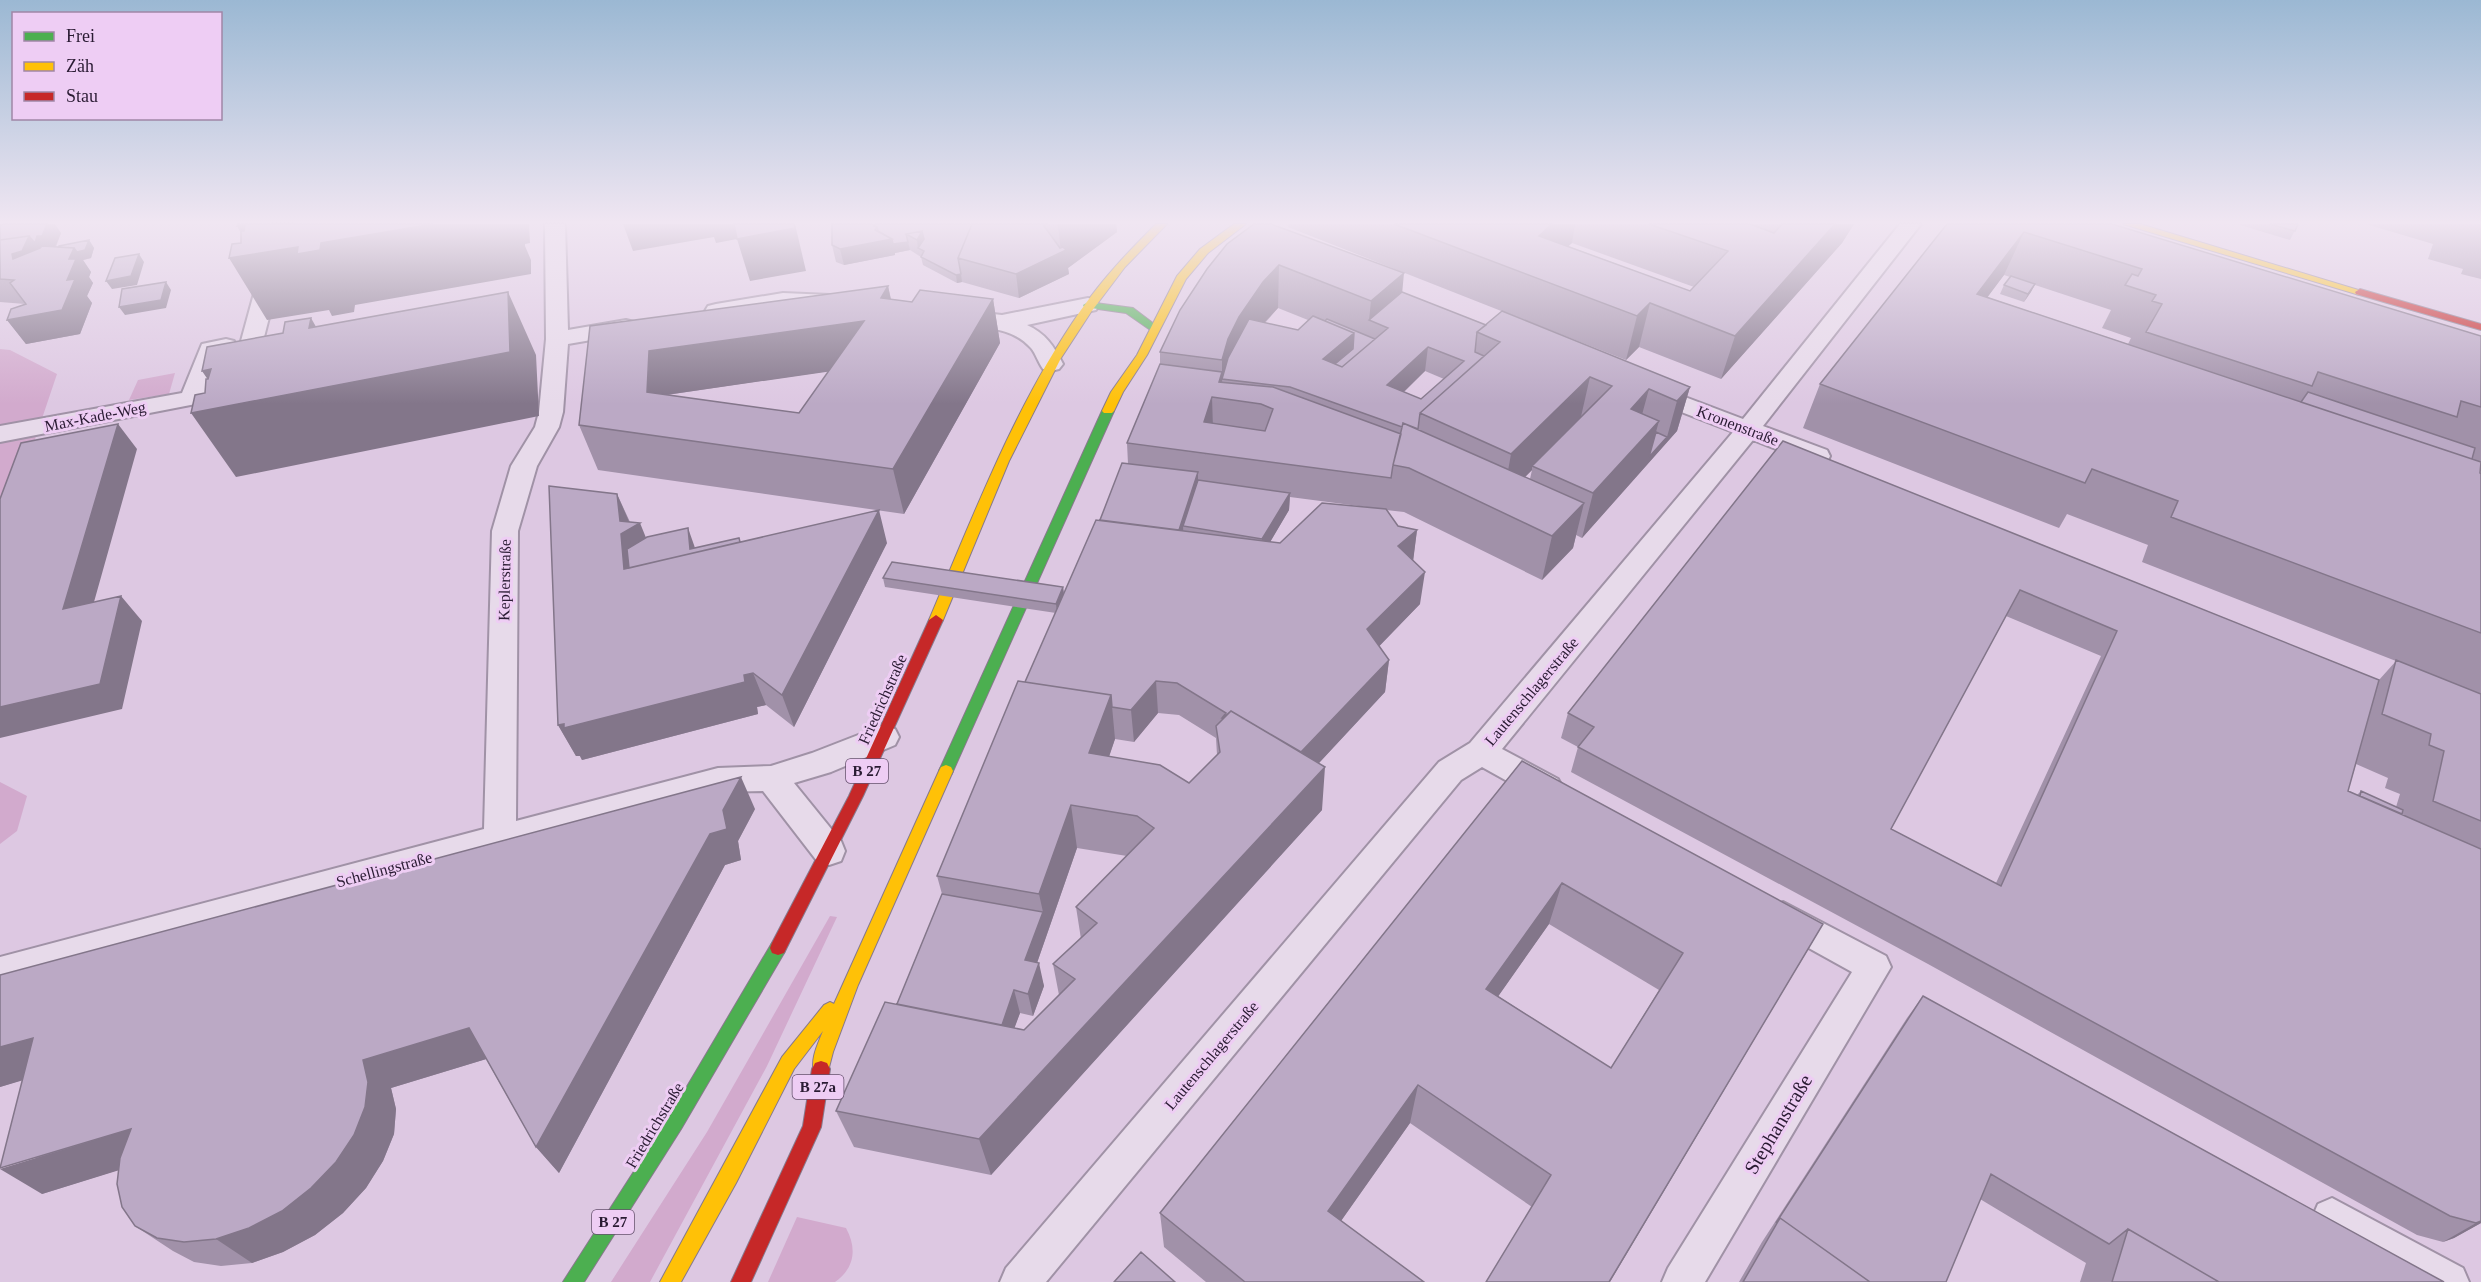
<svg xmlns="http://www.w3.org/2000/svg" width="2481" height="1282" font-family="'Times New Roman',serif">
  <rect width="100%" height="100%" fill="#ddc8e2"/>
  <path fill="#d2aacd" d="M0 349 10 350 57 374 0 543Z
    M175 373 169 394 129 400 138 380Z
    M0 782 27 796 17 831 0 844Z
    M830 916 837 917 767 1066 650 1282H611L707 1132Z
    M797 1217 846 1228C857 1248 855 1268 835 1282H768Z"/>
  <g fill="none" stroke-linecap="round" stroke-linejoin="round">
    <g stroke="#a092a6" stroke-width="4">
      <path id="street" d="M273 224H293L263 341 260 346 252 348 244 346 241 341Z
        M545 224H565L568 330 626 320 634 322 637 327 634 332 626 334 568 344 563 412 559 427 537 466 518 531 516 821 718 768 771 766 812 753 884 725 895 729 899 737 895 745 831 772 794 783 841 841 845 851 841 861 829 865 817 861 763 791 718 792 0 989V957L484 829 492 531 511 466 535 427 539 412 546 339Z
        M1900 224H1921L1763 426 1827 450 1830 456 1827 462 1818 464 1809 462 1753 440 1502 749 1558 779 1563 788 1558 797 1547 801 1536 797 1482 767 1461 780 1046 1282H1000L1006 1268 1439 762 1470 743 1733 432 1640 396 1636 391 1640 386 1648 384 1656 386 1743 419Z
        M783 293 830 295 833 300 830 305 783 307 716 318 708 316 705 311 708 306 716 304Z
        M1088 298 1096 300 1099 305 1096 310 1027 325C1045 333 1054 346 1063 364L1059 369 1051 371 1043 369C1038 362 1036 354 1031 348 1010 324 977 329 949 322L946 317 949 312 957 310 1002 315Z
        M226 339 234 341 237 346 234 351 220 354 207 388 234 383 242 385 246 390 242 395 0 442V426L182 393 202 344Z
        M1783 902 1886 956 1891 967 1705 1282H1662L1668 1268 1852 972 1771 927 1766 917 1771 907Z
        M2332 1198 2463 1268 2469 1282H2408L2318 1232 2312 1218 2318 1204Z"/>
    </g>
    <g stroke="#87798c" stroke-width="2">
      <path id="fast" d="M1088 302 1133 308 1158 327 1157 329H1149L1126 313 1084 307 1083 305Z
        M1108 407 1114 411 953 771 951 775 946 777 941 775 939 771 1102 411Z
        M778 941 784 943 786 948 784 953 681 1129 584 1282H563L669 1117 772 943Z"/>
    </g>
    <g stroke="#87798c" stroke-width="2">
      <path id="slow" d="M1156 224H1167L1125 267 1091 312 1061 358 1009 461 943 620 941 623H931L929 620C974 514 1015 405 1081 310 1103 278 1129 251 1156 224Z
        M1234 224H1246L1208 253 1186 279 1147 355 1123 392 1114 411 1112 413H1104L1102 411 1111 392 1137 355 1177 276 1200 249Z
        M2123 224H2140L2365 292 2360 295 2356 294Z
        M946 765 951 767 953 771 858 985 833 1052 827 1075 821 1077 815 1075C809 1061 818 1044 823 1031L794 1069 736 1183 681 1282H660L782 1057 824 1005 830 1002 834 1004 939 771 941 767Z"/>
    </g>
    <g stroke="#87798c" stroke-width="2">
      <path id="jam" d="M2360 289 2481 324V330L2356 294 2355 292Z
        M936 615 943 620 863 796 784 953 778 955 772 953 770 948 772 943 849 796 929 620Z
        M821 1061 827 1063 830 1069 821 1127 751 1282H731L803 1126 812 1069 815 1063Z"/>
    </g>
    <use href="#street" fill="#e7daea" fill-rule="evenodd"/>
    <use href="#fast" fill="#4caf50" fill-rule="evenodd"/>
    <use href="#slow" fill="#ffc107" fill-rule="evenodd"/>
    <use href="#jam" fill="#c62828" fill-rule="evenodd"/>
  </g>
  <path fill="#a191a9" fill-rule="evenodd" d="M832 224H1116L1117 232 1068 268 1069 274 1019 298 962 282 957 283 923 265 921 257 910 250 895 253V255L844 265 836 262 832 245Z
    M1288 224H1854L1842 243 1721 379 1639 347 1626 360 1288 227ZM1572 243 1694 287 1690 291 1568 246Z
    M1947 224H2112L2481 336V467L2480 473 2481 470V1223L2454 1238 2443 1242 2417 1235 1928 964 1571 772 1578 747 1561 738 1568 713 1783 441 2379 680 2396 661 2142 562 2148 545 2067 514 2059 528 1803 428 1820 384ZM2004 275 2010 277 2004 285 2000 294 2024 302 2035 285 2111 310 2102 328 2131 338 2128 344 1987 297ZM2006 616 2101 656 1996 883 1891 829ZM2356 764 2388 778 2385 788 2400 794 2396 807 2361 791 2357 795 2348 791Z
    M2237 224H2298L2290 240Z
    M2366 224H2481V279L2461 274 2463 269 2428 259 2433 244Z
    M0 225 61 233 56 247 89 240 94 248 91 258 83 260 91 272 89 277 93 283 87 296 92 303 80 334 26 344 7 320 25 304 0 302Z
    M1227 244 1402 292 1486 325 1690 387 1677 431 1582 538 1576 535 1573 548 1542 580 1404 512 1386 510 1398 526 1417 530 1413 560 1420 604 1379 646 1389 660 1385 692 1319 763 1322 810 991 1175 854 1147 836 1111 897 1004 942 894 937 876 1025 682 1056 613 885 587 883 578 1063 587 1064 593 1128 464 1127 443 1160 364V352ZM1278 308 1308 320 1298 330 1265 323ZM1425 371 1444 379 1421 399 1404 392ZM1532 470 1530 479 1525 477ZM1290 497 1374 508 1280 543 1270 542 1289 510ZM1158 713 1179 715 1216 738 1217 755 1189 783 1109 757 1115 739 1134 742ZM1077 848 1127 856 1076 907 1081 939 1053 964 1059 995 1024 1030 1014 1028 1020 1013 1033 1016 1044 986 1037 963Z
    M888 286 891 299 912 302 993 299 1000 343 904 514 598 470 579 425ZM829 371 799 413 666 395Z
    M617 494 630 522 646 538 694 545 695 548 739 538 740 542 887 543 794 727 766 705 757 707 758 714 582 760 580 756H576L558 725Z
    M1522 761 1823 924 1799 965 1532 1207 1410 1123 1341 1221 1424 1282H1206L1164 1247 1160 1213ZM1549 924 1659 990 1611 1068 1498 996Z
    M755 809 738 841 741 860 725 865 559 1173 536 1147 486 1059 391 1088 396 1109 394 1134 383 1161 366 1188 343 1213 315 1235 283 1252 252 1263 221 1266 194 1262 173 1251 135 1226 118 1170 42 1194 22 1080 0 1087V975Z
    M1923 996 2444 1282H2080L2086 1263 1980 1199 1946 1282H1739L1762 1242 1907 1018Z"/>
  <path fill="#83768a" d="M47 224H55L61 233 53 252 0 267 29 236Z
    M433 224H529L530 243 525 244V246L531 260V274L355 305 354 312 332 316 329 310 267 320 229 258 253 254 237 226 245 225 321 243Z
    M623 224H795L806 271 750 281 737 239 716 243 714 237 633 251Z
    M1058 224H1116L1117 232 1068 268 1069 274 1019 298 1016 274 1061 253Z
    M1552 224H1575L1572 243 1533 277 1539 236Z
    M1835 224H1854L1842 243 1721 379 1735 336Z
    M922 231 925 247 918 249 917 240Z
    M2024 232 2004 275 1958 337 1977 294Z
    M892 239 908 242 910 250 895 253V255L844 265 840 249Z
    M89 240 94 248 91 258 83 260 91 272 89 277 93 283 87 296 92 303 80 334 26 344 7 320 62 310 59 267 74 248Z
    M139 254 144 262 137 285 112 289 106 281Z
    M1279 265 1278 308 1262 325 1222 379 1223 399 1219 382 1222 372V360L1228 339 1239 317 1263 282Z
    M1404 273 1400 316 1369 320 1371 301Z
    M961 274 962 282 957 283 956 275Z
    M166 282 171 290 166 308 125 315 119 307Z
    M2035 284 2031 292 2024 302 2028 294Z
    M888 286 897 329 881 298Z
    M508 292 536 355 539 416 236 477 191 413 226 406 202 371 309 328 311 318 347 381Z
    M993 299 1000 343 904 514 893 469Z
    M1650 303 1639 347 1626 360 1637 316Z
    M864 321 874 365 666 395 647 392 649 351Z
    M1354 333 1352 357 1335 372 1323 359Z
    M1428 347 1425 371 1385 410 1387 385Z
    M1590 377 1580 421 1532 466V470L1503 499 1511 454Z
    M1690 387 1677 431 1582 538 1593 493 1659 421 1649 457 1667 437 1677 401Z
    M1649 389 1637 433 1631 409Z
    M1212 397 1213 429 1205 455 1204 422Z
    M118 424 137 449 85 634 63 609Z
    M1198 472V498L1183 526 1184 543 1176 538Z
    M1290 493 1289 510 1262 556V539Z
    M617 494 631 526 640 523 653 555 635 566 739 538 745 555 624 569Z
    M1584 503 1573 548 1542 580 1552 536Z
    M879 510 887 543 794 727 782 695Z
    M688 528 694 545 697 566 690 549Z
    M1417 530 1413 562 1398 546Z
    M1425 572 1420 604 1364 662 1367 629Z
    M1063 587 1064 596 1057 613 1056 604Z
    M121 596 142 621 122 709 0 738V707Z
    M1389 660 1385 692 1292 792 1293 761Z
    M753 673 766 705 757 707 758 714 582 760 580 756H576L558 725Z
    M1156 681 1158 713 1134 742 1131 710Z
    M1111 695 1115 739 1095 797 1089 753Z
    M1325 767 1322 810 991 1175 979 1139Z
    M741 777 755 809 738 841 741 860 725 865 559 1173 536 1147Z
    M1071 805 1077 848 1030 983 1025 960 1043 912 1039 894Z
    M1562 883 1549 924 1476 1028 1486 989Z
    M1823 924 1610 1282H1609Z
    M1039 963 1044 986 1033 1016 1028 994Z
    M1014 990 1020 1013 1002 1062 996 1040Z
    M469 1028 493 1057 391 1088 396 1109 394 1134 383 1161 366 1188 343 1213 315 1235 283 1252 252 1263 216 1239 363 1060Z
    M33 1038 71 1066 0 1087V1047Z
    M1418 1085 1410 1123 1324 1245 1328 1211Z
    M131 1129 168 1155 42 1194 0 1169Z
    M2481 1221V1223L2454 1238 2443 1242 2476 1223Z"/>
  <path fill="#bba9c5" stroke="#83768a" stroke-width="1.5" fill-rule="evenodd" d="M4 224H47L42 236H37L35 243 29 236 0 240V225Z
    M238 224H433L321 243 320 250 297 254 298 247 229 258 232 244 241 243V231H244L245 225 237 226Z
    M734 224H794L795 228 737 239Z
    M832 224H871L877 227 875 230 892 239 840 249 832 245Z
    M875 224H972L958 258 961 274 956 275 921 257 924 251 918 248 924 239 922 231 906 234 908 242 893 244 892 239 878 231 877 227 874 226Z
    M972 224H1047L1044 226 1060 248 1063 247 1066 250 1016 274 958 258Z
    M1254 224H1271L1404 273 1371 301 1279 265 1263 282 1239 317 1228 339 1222 360 1160 352 1180 310 1207 269 1227 244Z
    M1394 224H1552L1539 236 1690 291 1728 251 1649 224H1750L1774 233 1782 224H1835L1735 336 1650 303 1637 316Z
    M1947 224H2112L2481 336V407L2461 401 2457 417 2318 372 2312 386 2146 332 2162 304 2152 301 2156 295 2125 285 2132 274 2138 276 2142 269 2024 232 1977 294 2481 462 2480 473 2481 474V633L2171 517 2178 501 2092 469 2085 483 1820 384Z
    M2270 224H2298L2295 231Z
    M922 231 917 240 906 234Z
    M29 236 22 251 12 254 13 259 40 248 42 246 74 248 69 259H76L67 280 75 279 62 310 7 320 11 309 26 304 10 283 14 280 0 279V240Z
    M89 240 85 250 77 252 74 248 58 247 59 246Z
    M139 254 131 276 106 281 115 258Z
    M2011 276 2035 284 2028 294 2004 285Z
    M166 282 161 300 119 307 122 289Z
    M888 286 881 298 912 302 920 290 993 299 893 469 579 425 590 326ZM864 321 799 413 647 392 649 351Z
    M508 292 510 352 191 413 195 395 205 393 206 379H208L211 369 202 371 207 347 283 333 285 322 311 318 309 328Z
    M1402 292 1486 325 1477 332 1475 352 1484 356 1420 413 1418 429 1403 423 1402 427 1290 387 1222 379 1228 358 1249 319 1298 330 1313 316 1354 333 1323 359 1342 367 1388 328 1369 320ZM1428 347 1464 361 1421 399 1387 385Z
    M1502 311 1690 387 1677 401 1649 389 1631 409 1659 421 1593 493 1532 466 1612 386 1590 377 1511 454 1420 413 1500 342 1477 332Z
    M1327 319 1375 339 1342 367 1335 364 1353 349 1354 333 1325 321Z
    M1160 364 1222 372 1219 382 1273 387 1401 434 1393 465 1391 478 1127 443ZM1212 397 1261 404 1273 409 1265 431 1204 422Z
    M2308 392 2475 448 2472 459 2301 402Z
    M1403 423 1584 503 1552 536 1409 468 1393 465Z
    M118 424 63 609 121 596 100 684 0 707V499L21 443Z
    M1656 432 1667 437 1649 457Z
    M1783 441 2379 680 2348 791 2481 849V1221L2476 1223 2450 1216 1944 941 1578 747 1594 727 1568 713ZM2020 590 2117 631 2001 886 1891 829Z
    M1122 463 1198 472 1179 530 1100 520Z
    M1198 480 1290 493 1262 539 1183 526Z
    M549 486 617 494 620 521 640 523 621 534 624 569 879 510 782 695 753 673 744 675 745 682 564 728V724L558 725Z
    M1322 503 1386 509 1398 526 1417 530 1398 546 1425 572 1367 629 1389 660 1301 752 1231 711 1223 718H1222L1226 713 1177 683 1156 681 1131 710 1112 707 1111 695 1025 682 1096 520 1280 543Z
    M688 528 690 549 739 538 740 542 629 568 627 549 647 537Z
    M892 562 1063 587 1056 604 883 578Z
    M2396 660 2481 694V821L2433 801 2444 751 2429 745 2431 734 2382 714Z
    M1018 681 1111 695 1089 753 1160 765 1189 783 1220 752 1216 726 1231 711 1325 767 979 1139 836 1111 885 1002 1024 1030 1075 979 1053 964 1097 923 1076 907 1154 828 1137 816 1071 805 1039 894 937 876Z
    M1522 761 1823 924 1609 1282H1486L1551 1175 1418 1085 1328 1211 1424 1282H1245L1160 1213ZM1562 883 1683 953 1611 1068 1486 989Z
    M741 777 723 810 727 829 710 834 536 1147 469 1028 363 1060 368 1082 365 1107 354 1135 336 1162 311 1188 282 1211 249 1228 216 1239 184 1242 157 1238 135 1226 122 1207 117 1184 120 1158 131 1129 0 1168 33 1038 0 1047V975Z
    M2361 791 2403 810 2402 814 2360 796Z
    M942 894 1043 912 1025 960 1039 963 1028 994 1014 990 1002 1025 897 1004Z
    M1923 996 2444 1282H2219L2128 1229 2109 1244 1991 1174 1946 1282H1870L1780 1218 1776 1223Z
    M1780 1218 1870 1282H1743Z
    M2128 1229 2219 1282H2112Z
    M1141 1252 1175 1282H1114Z"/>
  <linearGradient id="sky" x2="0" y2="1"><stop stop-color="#9bb8d3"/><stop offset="0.55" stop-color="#f0e6f2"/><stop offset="1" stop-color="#f0e6f2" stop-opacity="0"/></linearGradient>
  <rect width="2481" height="404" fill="url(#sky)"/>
  <g text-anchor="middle" stroke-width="6" stroke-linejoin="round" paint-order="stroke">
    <g fill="#eecdf4" stroke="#65506d" stroke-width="1.5">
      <rect x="846" y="759" width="42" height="24" rx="4.5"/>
      <rect x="792.5" y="1075" width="51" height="24" rx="4.5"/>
      <rect x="592" y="1210" width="42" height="24" rx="4.5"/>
    </g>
    <g font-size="15" font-weight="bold" fill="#2a1b33">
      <text x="867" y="776">B 27</text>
      <text x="818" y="1092">B 27a</text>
      <text x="613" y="1227">B 27</text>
    </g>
    <g font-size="16" fill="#2a1b33" stroke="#eecdf4">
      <text transform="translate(95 416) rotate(-11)" y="6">Max-Kade-Weg</text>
      <text transform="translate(1738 425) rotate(21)" y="6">Kronenstraße</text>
      <text transform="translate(504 580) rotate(-89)" y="6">Keplerstraße</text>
      <text transform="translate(1531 691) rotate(-50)" y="6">Lautenschlagerstraße</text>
      <text transform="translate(882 699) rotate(-66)" y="6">Friedrichstraße</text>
      <text transform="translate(384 869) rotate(-15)" y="6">Schellingstraße</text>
      <text transform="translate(1211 1055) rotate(-50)" y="6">Lautenschlagerstraße</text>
      <text transform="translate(654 1125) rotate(-59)" y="6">Friedrichstraße</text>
    </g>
    <g font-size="20" fill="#2a1b33" stroke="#eecdf4">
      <text transform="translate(1778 1124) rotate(-59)" y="7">Stephanstraße</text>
    </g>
  </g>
  <rect x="12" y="12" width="210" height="108" fill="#eecdf4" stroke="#a086a7" stroke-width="1.5"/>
  <rect x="24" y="32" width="30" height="9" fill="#4caf50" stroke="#a086a7" stroke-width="1.5"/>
  <text x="66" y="42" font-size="18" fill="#2a1b33">Frei</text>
  <rect x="24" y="62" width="30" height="9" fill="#ffc107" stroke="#a086a7" stroke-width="1.5"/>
  <text x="66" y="72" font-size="18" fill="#2a1b33">Zäh</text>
  <rect x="24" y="92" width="30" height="9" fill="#c62828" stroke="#a086a7" stroke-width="1.5"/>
  <text x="66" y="102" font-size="18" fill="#2a1b33">Stau</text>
</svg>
